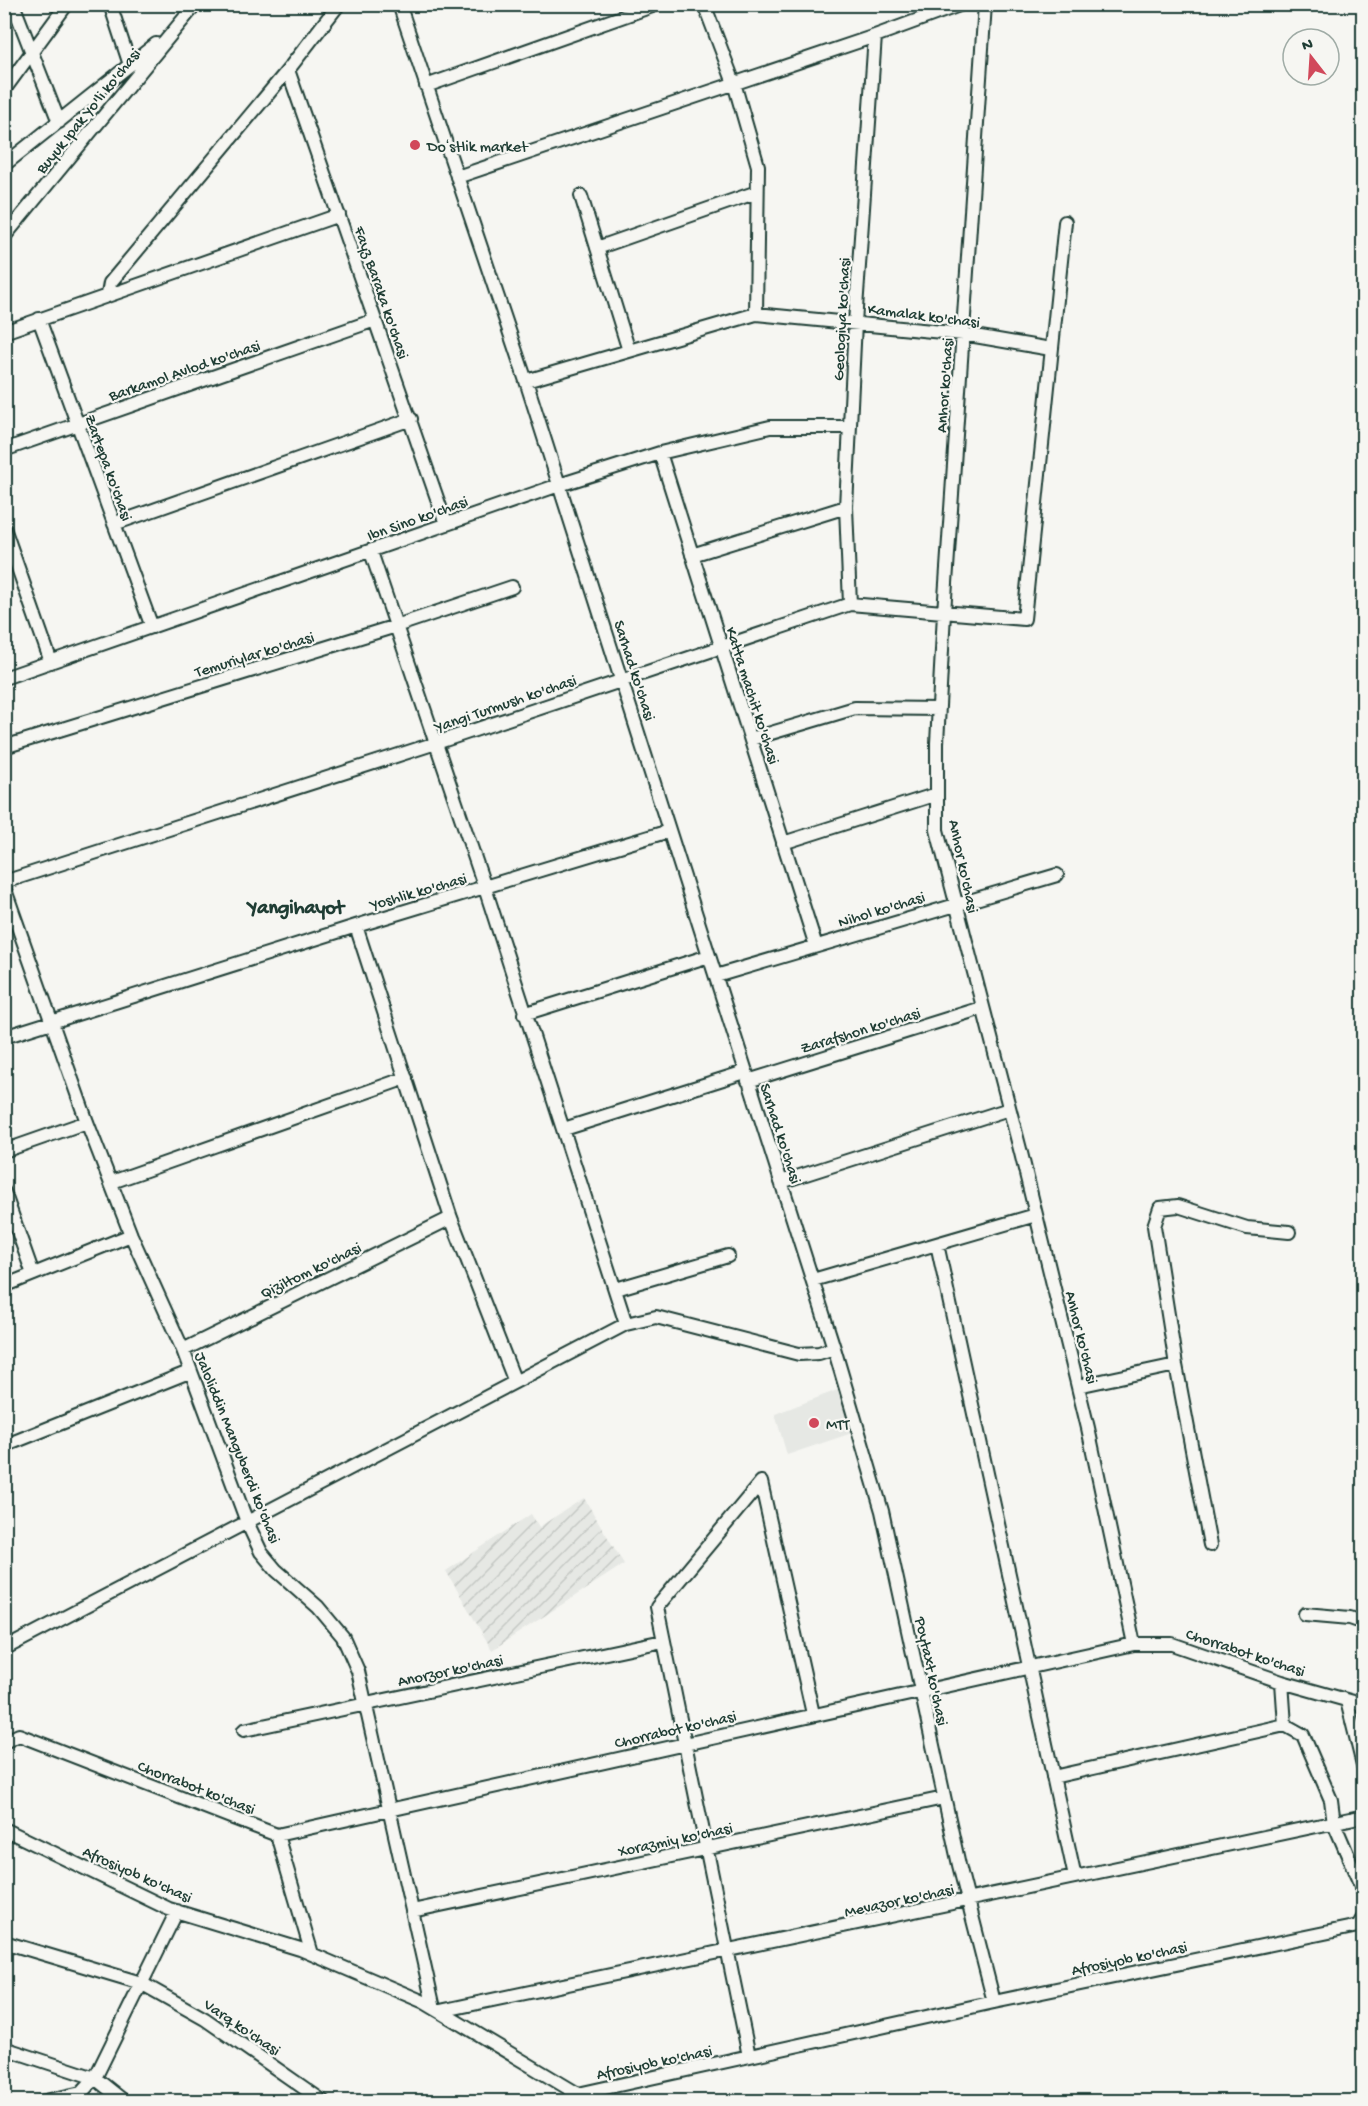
<svg xmlns="http://www.w3.org/2000/svg" width="1368" height="2106" font-family="'Gochi Hand',sans-serif">
  <defs>
    <pattern id="industrial-furrows" width="10" height="10" patternUnits="userSpaceOnUse" patternTransform="scale(1.5)"><rect width="10" height="10" fill="#e6e8e4"/><path d="M-1 1l2-2M0 10L10 0M9 11l2-2" fill="none" stroke="#c5c8c4"/></pattern>
  </defs>
  <rect width="100%" height="100%" fill="#f6f6f2"/>
  <filter id="ink" filterUnits="userSpaceOnUse"><feTurbulence type="fractalNoise" baseFrequency=".0167" numOctaves="2"/><feDisplacementMap in="SourceGraphic" scale="12" xChannelSelector="R" yChannelSelector="G"/><feConvolveMatrix kernelMatrix="1 2 1 2 8 2 1 2 1" color-interpolation-filters="sRGB"/></filter>
  <g filter="url(#ink)">
    <path fill="#e6e8e4" d="M840 1389 852 1433 787 1455 775 1414Z"/>
    <path fill="url(#industrial-furrows)" d="M584 1498 624 1564 492 1650 446 1571 531 1514 539 1527Z"/>
    <g fill="none" stroke-linecap="round" stroke-linejoin="round">
      <g stroke="#1f3d34" stroke-width="16">
        <path id="minor" d="M13 4 59 122
          M110 4 130 65
          M399 4 526 381 834 1348 882 1511 959 1865 994 2002
          M704 4 734 83 758 166 756 314
          M985 4 944 613 937 743V830L1021 1153 1088 1428 1134 1644
          M288 70 446 524
          M426 86 658 4
          M4 90 67 4
          M4 165 156 44
          M457 177 875 36 962 4
          M581 196 629 351
          M4 237 196 4
          M597 248 757 192
          M108 294 110 283 288 70 339 4
          M39 319 152 627
          M4 332 339 215
          M526 381 756 314 963 334 1051 349
          M4 450 375 320
          M660 453 816 946
          M114 524 411 419
          M4 528 51 662
          M371 552 485 888 626 1324
          M692 555 846 507
          M850 604 846 507 855 323 875 36
          M4 678 559 485 660 453 770 427H850
          M751 739 855 708 939 709
          M4 747 396 626 512 587
          M783 843 937 794
          M4 882 436 743 850 604 1024 619 1065 222
          M4 887 87 1122 131 1235 183 1350 247 1522 261 1552 276 1570 318 1607 343 1637 358 1671 434 2008
          M356 926 451 1218 515 1382
          M716 976 1057 875
          M524 1014 709 956
          M4 1037 356 926 669 831
          M748 1081 982 1008
          M564 1129 745 1072
          M4 1151 87 1122
          M112 1182 406 1078
          M781 1182 1009 1109
          M4 1192 33 1274
          M937 1244 1075 1877
          M813 1280 1036 1215
          M4 1286 131 1235
          M616 1289 728 1256
          M183 1350 451 1218
          M1078 1386 1176 1365
          M4 1446 189 1372
          M761 1482 813 1714
          M1210 1545 1176 1365 1154 1226 1160 1208 1178 1206 1247 1228 1289 1232
          M1305 1614 1350 1618 1364 1623
          M4 1649 626 1324 656 1317 799 1354 819 1353 834 1348
          M1347 1701 1364 1769
          M1285 1725 1303 1735 1331 1800 1334 1823 1364 1893
          M244 1730 663 1641
          M4 1742 19 1735 277 1835 1134 1644H1172L1282 1682 1364 1705
          M1053 1777 1285 1725 1282 1682
          M4 1829 169 1909 300 1949 424 2002 578 2094 994 2002 1358 1926 1364 1916
          M277 1835 312 1954
          M412 1911 944 1798
          M4 1942 141 1983 205 2019 324 2102
          M440 2011 1364 1816
          M4 2048 95 2078 125 2102
          M749 2056 657 1607 761 1482
          M41 2102 81 2093 95 2078 177 1911"/>
      </g>
      <use href="#minor" stroke="#f6f6f2" stroke-width="12"/>
    </g>
  </g>
  <g fill="#d1495b" stroke="#f6f6f2" stroke-width="2">
    <circle cx="415" cy="145" r="6"/>
    <circle cx="814" cy="1423" r="6"/>
  </g>
  <g text-anchor="middle" stroke-width="4.5" stroke-linejoin="round" paint-order="stroke">
    <g font-size="16" fill="#1f3d34" stroke="#f6f6f2">
      <text transform="translate(87 110) rotate(-51)" y="6">Buyuk Ipak Yo'li ko'chasi</text>
      <text transform="translate(383 292) rotate(71)" y="6">Fayz Baraka ko'chasi</text>
      <text transform="translate(924 314) rotate(7)" y="6">Kamalak ko'chasi</text>
      <text transform="translate(840 319) rotate(-87)" y="6">Geologiya ko'chasi</text>
      <text transform="translate(184 369) rotate(-19)" y="6">Barkamol Avlod ko'chasi</text>
      <text transform="translate(943 385) rotate(-86)" y="6">Anhor ko'chasi</text>
      <text transform="translate(110 467) rotate(70)" y="6">Zartepa ko'chasi</text>
      <text transform="translate(417 517) rotate(-20)" y="6">Ibn Sino ko'chasi</text>
      <text transform="translate(254 653) rotate(-17)" y="6">Temuriylar ko'chasi</text>
      <text transform="translate(636 670) rotate(72)" y="6">Sarhad ko'chasi</text>
      <text transform="translate(754 695) rotate(72)" y="6">Katta machit ko'chasi</text>
      <text transform="translate(505 702) rotate(-19)" y="6">Yangi Turmush ko'chasi</text>
      <text transform="translate(965 866) rotate(78)" y="6">Anhor ko'chasi</text>
      <text transform="translate(418 890) rotate(-16)" y="6">Yoshlik ko'chasi</text>
      <text transform="translate(881 908) rotate(-17)" y="6">Nihol ko'chasi</text>
      <text transform="translate(860 1029) rotate(-17)" y="6">Zarafshon ko'chasi</text>
      <text transform="translate(782 1133) rotate(72)" y="6">Sarhad ko'chasi</text>
      <text transform="translate(310 1269) rotate(-26)" y="6">Qiziltom ko'chasi</text>
      <text transform="translate(1083 1337) rotate(76)" y="6">Anhor ko'chasi</text>
      <text transform="translate(239 1447) rotate(68)" y="6">Jaloliddin Manguberdi ko'chasi</text>
      <text transform="translate(1246 1651) rotate(18)" y="6">Chorrabot ko'chasi</text>
      <text transform="translate(450 1669) rotate(-12)" y="6">Anorzor ko'chasi</text>
      <text transform="translate(933 1671) rotate(78)" y="6">Poytaxt ko'chasi</text>
      <text transform="translate(675 1728) rotate(-13)" y="6">Chorrabot ko'chasi</text>
      <text transform="translate(197 1786) rotate(21)" y="6">Chorrabot ko'chasi</text>
      <text transform="translate(675 1838) rotate(-12)" y="6">Xorazmiy ko'chasi</text>
      <text transform="translate(138 1873) rotate(24)" y="6">Afrosiyob ko'chasi</text>
      <text transform="translate(899 1899) rotate(-12)" y="6">Mevazor ko'chasi</text>
      <text transform="translate(1129 1957) rotate(-12)" y="6">Afrosiyob ko'chasi</text>
      <text transform="translate(243 2026) rotate(34)" y="6">Varq ko'chasi</text>
      <text transform="translate(654 2061) rotate(-12)" y="6">Afrosiyob ko'chasi</text>
    </g>
    <g font-size="16" fill="#1f3d34" stroke="#f6f6f2" text-anchor="start">
      <text x="427" y="151">Doʻstlik market</text>
      <text x="826" y="1429">MTT</text>
    </g>
    <g font-size="20" font-weight="bold" fill="#1f3d34" stroke="#f6f6f2">
      <text x="296" y="913">Yangihayot</text>
    </g>
  </g>
  <rect width="1368" height="2106" fill="none" stroke="#f6f6f2" stroke-width="24"/>
  <rect x="12" y="12" width="1344" height="2082" fill="none" stroke="#1f3d34" stroke-width="2" filter="url(#ink)"/>
  <g transform="translate(1311 57) rotate(343)"><circle r="28" fill="#f6f6f2" stroke="#a0aca6" stroke-width="1.5"/>
  <path d="M0-4.5L10 22L0 15L-10 22Z" fill="#d1495b"/>
  <text y="-9" font-size="16" font-weight="bold" text-anchor="middle" fill="#1f3d34">N</text>
  </g>
</svg>
